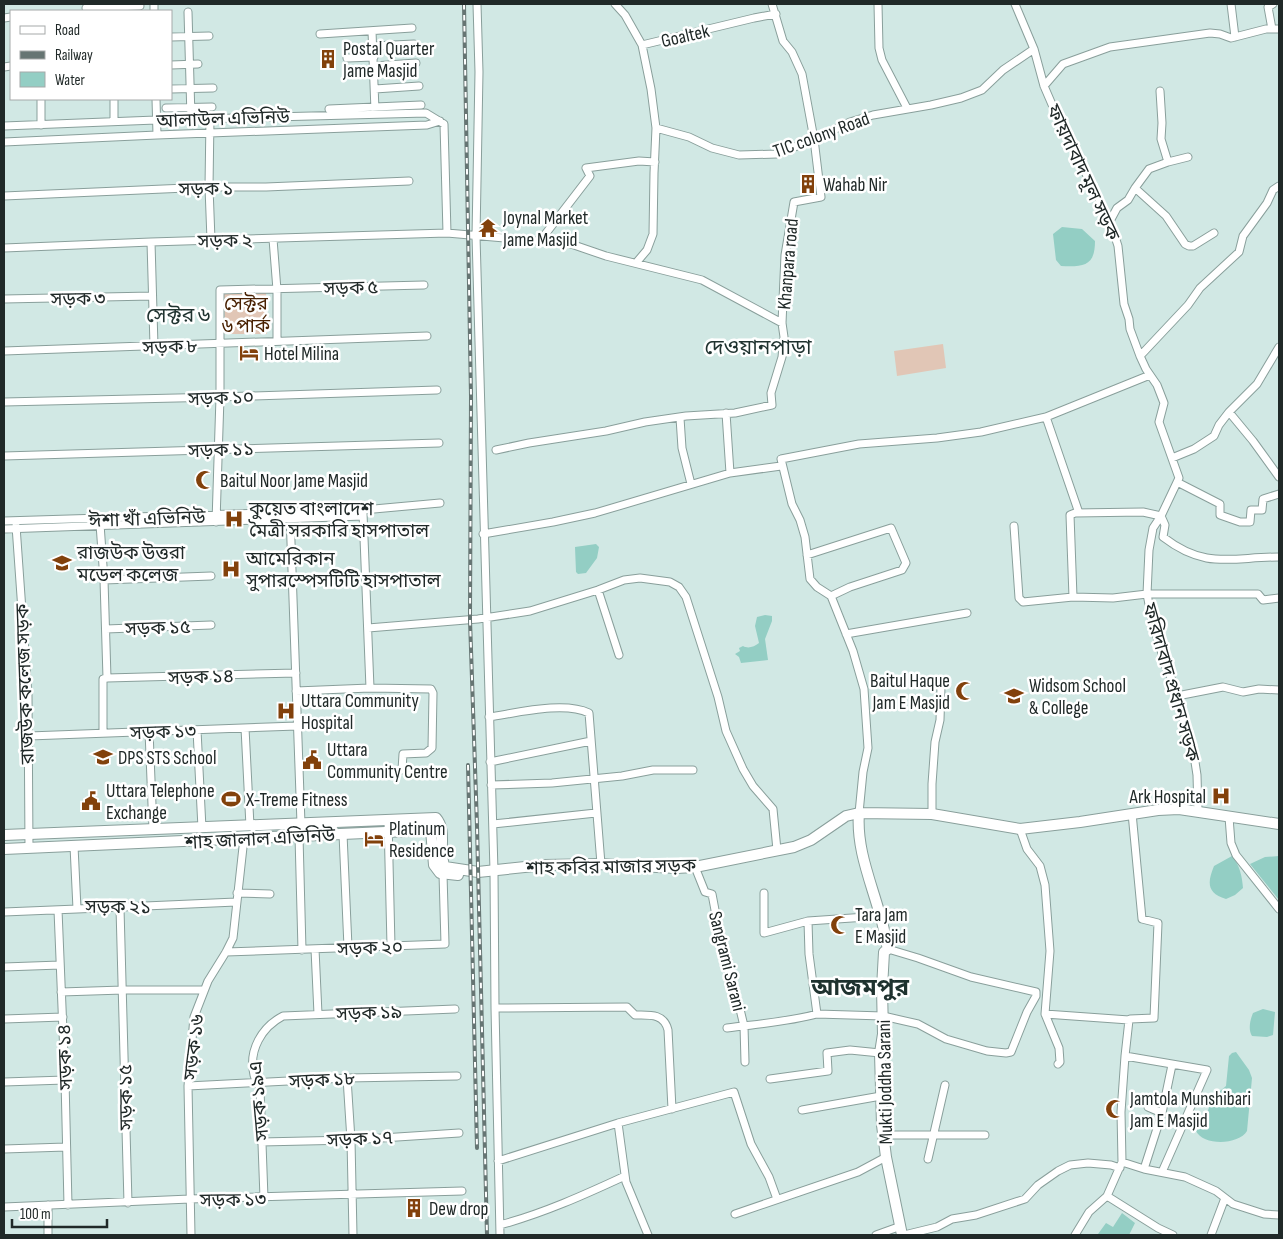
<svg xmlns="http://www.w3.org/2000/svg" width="1283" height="1239" font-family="'Sofia Sans Condensed','Noto Sans Bengali',sans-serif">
  <rect width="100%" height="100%" fill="#d1e8e4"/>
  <path fill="#e1c6b6" d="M266 293 267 334H225L224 294Z
    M943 344 946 368 897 376 894 351Z"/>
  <path fill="#93cec4" d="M1062 227 1082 229 1095 241C1095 266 1084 267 1061 266L1056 260 1053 234Z
    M596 544 599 547 597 558 586 573 578 574 576 572 575 547Z
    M765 615 772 616V621L765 639 768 660 741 663 739 657 735 654 740 651 739 648 743 646C748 649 754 647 759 643L755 626 757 617Z
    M1232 856C1240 866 1242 876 1243 888L1235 895 1226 899C1207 893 1207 883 1214 866Z
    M1279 856V900L1250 864 1265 857Z
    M1263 1009 1275 1012 1273 1035 1267 1037 1252 1036C1248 1030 1250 1020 1253 1013Z
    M1236 1052 1249 1070 1252 1078 1247 1131C1239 1145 1203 1146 1196 1131L1199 1121 1207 1113 1213 1097 1226 1086 1229 1056 1232 1053Z
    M1122 1213 1135 1223 1129 1235H1099L1098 1234 1106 1223 1113 1227Z"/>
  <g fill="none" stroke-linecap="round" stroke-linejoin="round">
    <g stroke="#899f9b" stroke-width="9">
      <path id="street" d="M154 4V11
        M477 4 479 72 476 236 494 871 495 1008 500 1235
        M615 4 625 15 642 45 754 18 776 14
        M878 4 879 48 882 60 907 108
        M1015 4 1034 49 1044 86 1060 123 1110 221 1118 246 1124 304 1129 319 1130 329 1140 356 1146 369 1157 385 1164 403 1159 422 1179 478 1161 516 1143 512 1075 513 1070 515 1073 597
        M1231 4 1235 37
        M86 8 140 6
        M188 12 191 118
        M4 18 11 17
        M1272 29 1268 7 1273 4
        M372 31 375 111
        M320 34 412 28
        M171 37 209 36
        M373 46 414 44
        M347 58 374 57
        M171 65 198 64
        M374 66 416 63
        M4 67 11 66
        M1044 86 1063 64 1110 47 1210 33 1220 34 1231 38 1266 29H1279
        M171 89 213 88
        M375 89 419 86
        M1160 91 1162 123 1161 139 1168 162
        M114 99V121
        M156 99 157 135
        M166 108 212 107
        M329 109 421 105
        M210 118 209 187 211 240
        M41 125V99
        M4 126 156 120 426 113 444 124 447 233
        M656 128 689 137 712 148 739 155 777 154 814 139 850 122 873 115 931 105 961 98 982 90 1003 70 1034 49
        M4 142 157 135 427 125 440 121
        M1135 188 1166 216 1185 244 1189 246H1193L1214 233
        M4 196 209 187H266L409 181
        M1110 221 1117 208 1128 200 1135 188 1149 169 1168 162 1188 157
        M273 239 277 290V341
        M540 241 590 176 586 168 639 161 655 162
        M151 242 154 346
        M4 248 151 242 447 233 571 244 606 256 702 280 782 323
        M636 263 647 250 653 234 654 173 656 128 651 89 642 45
        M4 299 152 296
        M4 351 427 336
        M1140 356 1188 305 1200 288 1239 252 1243 236 1267 203 1273 190 1279 186
        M4 402 220 397 437 390
        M1229 412 1253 441 1279 477
        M726 413 730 473
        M1046 417 1079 513
        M680 418 682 448 691 484
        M496 450 529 443 606 431 645 422 686 416 735 413 772 405 771 393 782 357 784 337 782 323 785 255 794 202 821 197 814 139 802 74 792 52 783 41 772 4
        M4 456 439 443
        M1172 458 1194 449 1214 436 1219 425 1229 412 1257 384 1279 347
        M1177 482 1220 504V515L1240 522H1250L1251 510H1262L1263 499 1279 494
        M363 513 370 688
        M290 514 301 824
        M1161 516 1153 528 1149 550 1147 594 1152 620 1166 667 1172 680 1195 762 1197 775 1198 811
        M1161 516 1165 525 1163 537C1206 570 1231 557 1279 557
        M4 521 363 510 440 503
        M216 522 220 397V290L424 285
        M100 524 104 580 107 678
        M16 526 28 695 29 848
        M1014 526 1019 598 1023 602 1073 597 1113 598 1147 594H1258L1263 600 1279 598
        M4 529 363 516
        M483 534 553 522 595 513 730 473 781 466
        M807 555 891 528 906 563 902 570 850 587 831 596
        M104 580 211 576
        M366 580 419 578
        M598 590 619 655
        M368 628 478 619 530 611 598 590 624 580 640 578 670 582 679 587 686 597 718 697 726 731 743 769 753 786 773 809 777 850
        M106 629 211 625
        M846 634 967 613
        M107 678 296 673
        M296 691 370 688 431 689 433 693 432 748 426 753 403 754 402 770
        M1177 696 1223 687 1243 692 1259 689 1279 690
        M489 717C517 713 564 701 589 713L601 864
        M245 728 250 826
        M197 730 202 828
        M149 731 153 829
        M103 733V679L107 678
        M29 736 297 726
        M490 762 591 741
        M491 785 552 783 622 776 653 770H693
        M859 813 863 772 868 748 864 689 853 651 831 596 817 587 810 579 805 537 800 520 792 504 781 459 859 444 937 438 981 432 1046 417 1150 375
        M932 814V784L935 742 940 720 941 687
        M1229 817 1231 843 1236 855 1279 909
        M388 820 391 946
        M493 824 596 813
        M1020 829 1027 849 1040 866 1045 885 1050 951 1045 1014 1059 1048 1060 1062 1058 1064
        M343 834 348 947
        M299 836 302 950
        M695 867 705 892 712 894 718 926 728 961 729 981 739 1005 744 1026 745 1062
        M237 893 270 894
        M764 893V933L808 921
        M120 908 128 1203
        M58 910 65 1080 68 1205
        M4 912 77 909 74 846 77 909 236 902
        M881 916 808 921 809 954 817 1014 883 1016 918 1024 946 1039 987 1051 1006 1053 1011 1052 1027 1012 1036 996V992L971 977 918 958 888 949
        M315 949 318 1014
        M226 952 445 944 443 874
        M4 967 60 965
        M61 992 123 990H204
        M495 1008 627 1007 635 1015C649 1015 664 1013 668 1030L672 1109
        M1045 1014 1129 1020 1125 1056 1207 1070 1162 1172
        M4 1019 63 1017
        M1130 1019 1154 1018 1158 923 1142 919 1132 813
        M727 1028C757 1024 788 1022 817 1014
        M347 1078 351 1140 353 1235
        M770 1079 828 1071 827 1053 850 1050 880 1053
        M4 1082 65 1080
        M188 1086 347 1078 457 1076
        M802 1110 881 1096
        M1162 1113 1172 1065
        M883 1135H985
        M261 1142 351 1140 459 1133
        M4 1149 66 1147
        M928 1159 945 1085
        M498 1161 618 1123
        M1122 1162 1121 1112 1125 1056
        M1144 1169 1162 1113 1148 1107
        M1107 1196 1158 1228 1173 1235
        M264 1198 260 1089C259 1084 255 1080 254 1075 248 1050 262 1027 283 1016L455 1009
        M48 1205V1235
        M4 1207 190 1199 462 1191
        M735 1214 858 1172 886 1157
        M500 1225C544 1213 584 1195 625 1176
        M191 1235 188 1086 194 1017 208 981 226 952 233 938 244 838
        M648 1235 626 1182 618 1123 734 1092 751 1144 769 1177 777 1199
        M876 1235 901 1226
        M904 1235 937 1227 952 1219 976 1215 1025 1199 1038 1185 1058 1171 1070 1165 1088 1163 1111 1165 1120 1168
        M1075 1235 1089 1212 1107 1196 1122 1162 1144 1169 1185 1177 1216 1191 1233 1204 1264 1214 1279 1215
        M1211 1235 1225 1198"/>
    </g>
    <g stroke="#899f9b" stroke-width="12">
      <path id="secondary" d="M859 813C856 848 871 882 880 915 884 926 885 938 888 949L884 952 882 988 883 1034 880 1053 882 1125 886 1157 902 1235
        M4 835 436 818C448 832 437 852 445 867L478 872 544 865 601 864 676 868 695 867 794 847 811 840 846 816 859 813 932 814 1020 829 1080 822 1158 810 1179 809 1279 824
        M4 849 431 830 434 865 440 873 458 875"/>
    </g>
    <use href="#street" stroke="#fff" stroke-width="7"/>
    <use href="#secondary" stroke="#fff" stroke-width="10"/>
    <g stroke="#667573" stroke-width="4">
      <path id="rail" d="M464 4 471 396 470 620 477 826 487 1235
        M468 765 477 1148"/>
    </g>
    <use href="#rail" stroke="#fff" stroke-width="2" stroke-dasharray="5.5" stroke-linecap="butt"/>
  </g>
  <defs>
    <g id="building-bare" transform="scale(1.5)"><path d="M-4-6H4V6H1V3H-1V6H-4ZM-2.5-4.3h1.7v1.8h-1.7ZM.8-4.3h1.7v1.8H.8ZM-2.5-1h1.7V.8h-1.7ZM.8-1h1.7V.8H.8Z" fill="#82410b" stroke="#fff" stroke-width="2.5" paint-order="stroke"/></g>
    <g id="temple-bare" transform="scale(1.5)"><path d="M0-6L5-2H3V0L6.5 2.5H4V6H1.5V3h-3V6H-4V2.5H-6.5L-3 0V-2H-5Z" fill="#82410b" stroke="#fff" stroke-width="2.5" paint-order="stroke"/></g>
    <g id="hotel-bare" transform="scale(1.5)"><path d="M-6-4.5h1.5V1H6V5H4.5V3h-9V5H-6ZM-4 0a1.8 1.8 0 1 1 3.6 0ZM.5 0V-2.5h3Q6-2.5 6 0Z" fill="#82410b" stroke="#fff" stroke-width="2.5" paint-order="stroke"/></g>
    <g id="mosque-bare" transform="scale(1.5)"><path d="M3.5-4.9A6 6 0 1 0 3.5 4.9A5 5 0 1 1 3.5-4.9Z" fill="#82410b" stroke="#fff" stroke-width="2.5" paint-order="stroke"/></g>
    <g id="hospital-bare" transform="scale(1.5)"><path d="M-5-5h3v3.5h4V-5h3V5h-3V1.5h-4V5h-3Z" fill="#82410b" stroke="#fff" stroke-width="2.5" paint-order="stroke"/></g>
    <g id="university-bare" transform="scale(1.5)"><path d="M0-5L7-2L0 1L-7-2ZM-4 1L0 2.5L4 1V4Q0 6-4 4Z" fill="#82410b" stroke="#fff" stroke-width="2.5" paint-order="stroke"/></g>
    <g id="school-bare" transform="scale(1.5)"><path d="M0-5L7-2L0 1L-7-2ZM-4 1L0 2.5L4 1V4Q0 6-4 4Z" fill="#82410b" stroke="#fff" stroke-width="2.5" paint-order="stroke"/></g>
    <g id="civic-bare" transform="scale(1.5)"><path d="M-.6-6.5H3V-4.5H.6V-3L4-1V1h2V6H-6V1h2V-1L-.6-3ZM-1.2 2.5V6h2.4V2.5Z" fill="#82410b" stroke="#fff" stroke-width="2.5" paint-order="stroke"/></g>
    <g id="stadium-bare" transform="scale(1.5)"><path d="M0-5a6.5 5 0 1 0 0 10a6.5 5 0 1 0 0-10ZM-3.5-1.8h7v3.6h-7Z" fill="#82410b" stroke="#fff" stroke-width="2.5" paint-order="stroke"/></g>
  </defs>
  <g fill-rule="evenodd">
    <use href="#building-bare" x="328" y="59"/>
    <use href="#building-bare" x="808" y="184"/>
    <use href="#temple-bare" x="488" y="228"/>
    <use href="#hotel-bare" x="249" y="353"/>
    <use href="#mosque-bare" x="205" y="480"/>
    <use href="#hospital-bare" x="234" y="519"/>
    <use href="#university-bare" x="62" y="563"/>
    <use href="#hospital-bare" x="231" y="569"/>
    <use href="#mosque-bare" x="965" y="691"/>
    <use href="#university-bare" x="1014" y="696"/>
    <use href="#hospital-bare" x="286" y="711"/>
    <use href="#school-bare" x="103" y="757"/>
    <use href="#civic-bare" x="312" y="760"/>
    <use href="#hospital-bare" x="1221" y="796"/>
    <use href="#stadium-bare" x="231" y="799"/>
    <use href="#civic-bare" x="91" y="801"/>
    <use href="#hotel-bare" x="374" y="839"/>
    <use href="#mosque-bare" x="840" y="925"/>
    <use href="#mosque-bare" x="1115" y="1109"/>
    <use href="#building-bare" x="414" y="1208"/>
  </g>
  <g text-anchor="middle" stroke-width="5" stroke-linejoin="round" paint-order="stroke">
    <g font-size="19" fill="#202928" stroke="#fff">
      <text transform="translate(685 35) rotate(-13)" y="7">Goaltek</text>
      <text transform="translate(223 118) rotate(-2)" y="7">আলাউল এভিনিউ</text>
      <text transform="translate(821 134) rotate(-20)" y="7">TIC colony Road</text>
      <text transform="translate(1084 172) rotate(65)" y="7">ফায়দাবাদ মূল সড়ক</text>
      <text transform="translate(206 188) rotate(-1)" y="7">সড়ক ১</text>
      <text transform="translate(225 240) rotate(-1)" y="7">সড়ক ২</text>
      <text transform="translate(787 264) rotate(-85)" y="7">Khanpara road</text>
      <text transform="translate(351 287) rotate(-2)" y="7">সড়ক ৫</text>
      <text transform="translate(78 298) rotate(-1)" y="7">সড়ক ৩</text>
      <text transform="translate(170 346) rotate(-2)" y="7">সড়ক ৮</text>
      <text transform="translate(221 397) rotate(-2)" y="7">সড়ক ১০</text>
      <text transform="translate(221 449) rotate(-2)" y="7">সড়ক ১১</text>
      <text transform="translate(147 518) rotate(-2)" y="7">ঈশা খাঁ এভিনিউ</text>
      <text transform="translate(158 627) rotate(-2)" y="7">সড়ক ১৫</text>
      <text transform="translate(201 676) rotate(-2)" y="7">সড়ক ১৪</text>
      <text transform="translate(1172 682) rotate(74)" y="7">ফরিদাবাদ প্রধান সড়ক</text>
      <text transform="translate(24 684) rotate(-92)" y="7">রাজউক কলেজ সড়ক</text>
      <text transform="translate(163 731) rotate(-2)" y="7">সড়ক ১৩</text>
      <text transform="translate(260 838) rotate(-3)" y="7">শাহ জালাল এভিনিউ</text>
      <text transform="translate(611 866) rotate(-1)" y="7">শাহ কবির মাজার সড়ক</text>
      <text x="118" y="913">সড়ক ২১</text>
      <text transform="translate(370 947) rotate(-2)" y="7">সড়ক ২০</text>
      <text transform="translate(728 961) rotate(76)" y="7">Sangrami Sarani</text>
      <text transform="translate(369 1012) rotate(-2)" y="7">সড়ক ১৯</text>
      <text transform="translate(193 1047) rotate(-83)" y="7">সড়ক ১৬</text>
      <text transform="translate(64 1057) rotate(-92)" y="7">সড়ক ১৪</text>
      <text transform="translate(322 1079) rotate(-3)" y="7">সড়ক ১৮</text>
      <text transform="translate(884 1082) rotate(-91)" y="7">Mukti Joddha Sarani</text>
      <text transform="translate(125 1097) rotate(-91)" y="7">সড়ক ১৫</text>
      <text transform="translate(258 1101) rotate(-95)" y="7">সড়ক ১৯এ</text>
      <text transform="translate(360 1138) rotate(-3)" y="7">সড়ক ১৭</text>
      <text transform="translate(233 1199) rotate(-1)" y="7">সড়ক ১৩</text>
    </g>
    <g font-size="19" fill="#202928" stroke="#fff" text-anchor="start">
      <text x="343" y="55">Postal Quarter<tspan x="343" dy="22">Jame Masjid</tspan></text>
      <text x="823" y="191">Wahab Nir</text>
      <text x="503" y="224">Joynal Market<tspan x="503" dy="22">Jame Masjid</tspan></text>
      <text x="264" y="360">Hotel Milina</text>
      <text x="220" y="487">Baitul Noor Jame Masjid</text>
      <text x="249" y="515">কুয়েত বাংলাদেশ<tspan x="249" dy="22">মৈত্রী সরকারি হাসপাতাল</tspan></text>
      <text x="77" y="559">রাজউক উত্তরা<tspan x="77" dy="22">মডেল কলেজ</tspan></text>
      <text x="246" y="565">আমেরিকান<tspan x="246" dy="22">সুপারস্পেসটিটি হাসপাতাল</tspan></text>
      <text x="950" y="687" text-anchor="end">Baitul Haque<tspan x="950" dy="22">Jam E Masjid</tspan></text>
      <text x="1029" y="692">Widsom School<tspan x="1029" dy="22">&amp; College</tspan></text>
      <text x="301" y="707">Uttara Community<tspan x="301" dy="22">Hospital</tspan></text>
      <text x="327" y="756">Uttara<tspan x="327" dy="22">Community Centre</tspan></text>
      <text x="118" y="764">DPS STS School</text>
      <text x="106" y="797">Uttara Telephone<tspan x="106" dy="22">Exchange</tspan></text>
      <text x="1206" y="803" text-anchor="end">Ark Hospital</text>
      <text x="246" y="806">X-Treme Fitness</text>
      <text x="389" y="835">Platinum<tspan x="389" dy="22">Residence</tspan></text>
      <text x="855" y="921">Tara Jam<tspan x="855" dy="22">E Masjid</tspan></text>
      <text x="1130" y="1105">Jamtola Munshibari<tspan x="1130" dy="22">Jam E Masjid</tspan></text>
      <text x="429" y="1215">Dew drop</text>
    </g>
    <g font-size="19" fill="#482001" stroke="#fff">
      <text x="246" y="310">সেক্টর<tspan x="246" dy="22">৬ পার্ক</tspan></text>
    </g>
    <g font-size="21" fill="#1f322f" stroke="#fff">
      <text x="178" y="322">সেক্টর ৬</text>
      <text x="758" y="354">দেওয়ানপাড়া</text>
    </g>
    <g font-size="24" font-weight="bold" fill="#1f322f" stroke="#fff">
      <text x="860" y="995">আজমপুর</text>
    </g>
  </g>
  <rect width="1283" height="1239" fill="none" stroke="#202928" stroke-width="10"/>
  <rect x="10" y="10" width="162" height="90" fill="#ffffff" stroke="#a6a9a9"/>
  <rect x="20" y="26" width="25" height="8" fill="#ffffff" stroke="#a6a9a9"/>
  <text x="55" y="35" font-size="15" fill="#202928">Road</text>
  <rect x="20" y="51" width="25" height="8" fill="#667573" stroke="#a6a9a9"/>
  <text x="55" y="60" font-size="15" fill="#202928">Railway</text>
  <rect x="20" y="72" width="25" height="15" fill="#93cec4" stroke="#a6a9a9"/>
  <text x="55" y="85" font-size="15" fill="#202928">Water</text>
  <path d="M12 1219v8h95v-8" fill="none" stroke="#202928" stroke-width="2.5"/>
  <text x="20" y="1219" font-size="15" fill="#202928" stroke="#ffffff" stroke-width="4" paint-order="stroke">100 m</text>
</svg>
